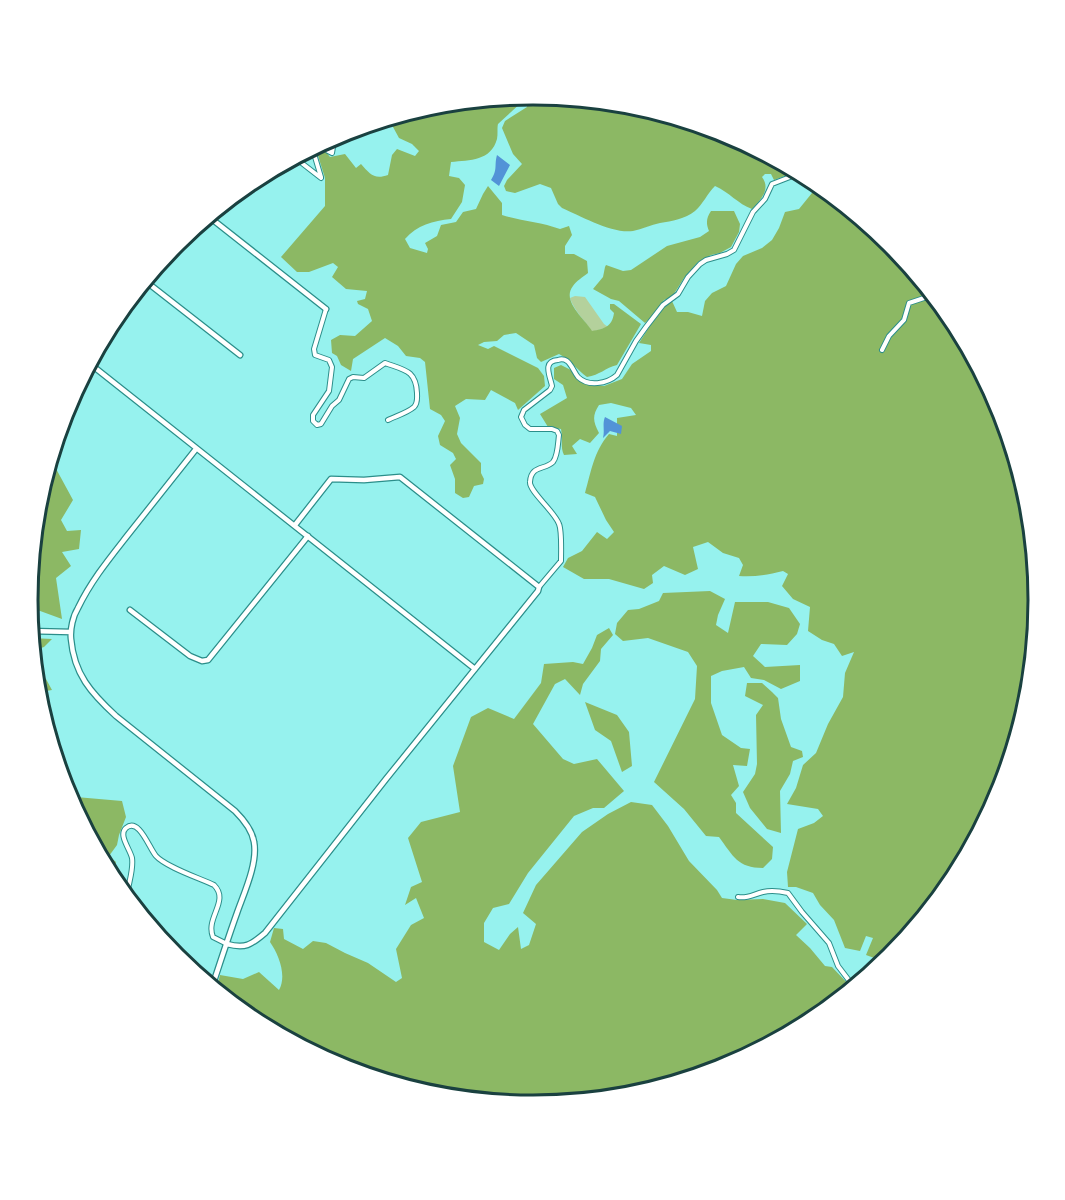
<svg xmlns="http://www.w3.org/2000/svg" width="1065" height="1200" font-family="'PT Sans Narrow',sans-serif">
  <rect width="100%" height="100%" fill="#96f2ee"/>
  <path fill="#b4d19c" d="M575 296 585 297 604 324 608 327 592 332C585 320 574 311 570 298Z"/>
  <path fill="#8cb864" d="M524 95 523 101 498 124C497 128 498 134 497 139 491 161 470 160 451 162L449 176 459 178 465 185 462 202 451 219C433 221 417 225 405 239L410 248 427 253 428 249 425 243 437 236 441 225 456 222 463 212 476 209 483 194 488 186 502 203V215C521 221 541 222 560 229L569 226 572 235 565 246V254H574L587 261 588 273C583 277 576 281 573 286 561 301 585 319 592 331 604 329 612 327 614 313L610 309V304H614L641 324 617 365C605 368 600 375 587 377 577 370 571 360 559 354L541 362 537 358 534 345 516 333 504 335 497 341 484 342 478 345 488 349 494 346 538 368 544 376 545 386 518 410 515 403 491 390 485 400 466 399 455 406 460 418 457 434 461 443 481 463V473L484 479 483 484 474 486 469 497 463 498 455 493V479L450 465 456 459 453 453 440 445 438 436 445 421 441 415 430 409 425 362 420 358 406 356 398 346 385 338 353 359 351 371 341 365 337 356 332 353 331 340 340 335 355 336 372 321 368 309 358 304 357 301 365 299 367 291 346 289 332 277 338 267 333 263 309 272H297L281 257 325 206V178L315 146 321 143 326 152 330 157 345 154 356 168 361 164C370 174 374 180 388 175L392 155 397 149 415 156 419 151 412 144 399 138 393 127V117L434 104Z
    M528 95 631 104 726 133 795 170 790 174 774 180 771 174H765L762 177C771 189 761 200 752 209 738 204 729 192 715 186 707 194 703 204 695 211 685 219 672 221 660 223 651 225 642 229 633 231 612 234 581 216 562 208L558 204 551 188 540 184 515 193 506 191 504 186 507 180 522 164 513 154 502 128 505 121 527 107Z
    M815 181 890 243 931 293V295L933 297 936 308 946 316 949 314 953 319 1000 407 1011 443 1008 448 1014 453 1028 502 1038 600 1028 699 999 794 953 881 890 958 882 964 877 959 866 955 873 938 866 936 860 951 845 948 834 920 820 905 813 893 796 887H788L787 872 798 829 814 823 823 816 818 809 787 804 796 788 803 765 816 753 828 724 843 697 845 673 854 652 842 656 834 644 822 640 808 631 810 607 793 599 782 586 788 574 783 571C768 575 754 577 739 576L743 565 739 558 723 553 708 542 693 547 698 569 685 575 664 566 652 575 653 583 644 589 609 579H584L563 567 568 558 582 551 597 532 607 539 614 532 606 520 595 497 585 493C591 472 594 451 609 434L617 436V418L636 415 631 408 611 403 599 405C592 416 593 421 599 433L590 443 580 439 572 446 577 454 564 455C560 447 563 438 561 429L548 427 540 414 567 398 563 385 554 379V368L561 365 571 370 578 379 586 384 604 386 622 379 632 364 651 351V345L639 343C648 330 659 308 672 301L677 312H688L702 316 705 301 712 293 726 286 736 264 743 256 762 248 772 240 779 228 785 212 799 209 812 193Z
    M711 211H734L740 224 739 232 731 247 720 253 711 255 698 262 684 278 672 297 664 300 655 313 645 323 619 301 611 299 593 289 603 277 605 267 606 265 623 271 631 270 667 246 700 237 709 231C706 224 706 218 711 211Z
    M49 462 54 465 73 500 61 520 67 531 81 530 79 549 62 552 71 566 56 578 62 619 32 608 28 611 27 600 37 501Z
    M710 591 725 599 718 615 716 625 728 633 735 602H768L789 608 800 624 797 634 787 645 761 644 753 656 765 667 800 665V681L781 689 764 680 751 678 744 667 722 671 711 676V703L722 735 741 748 750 749 747 766 733 765 739 786 731 795 736 803V813L773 847 772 859 763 868C738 868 733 856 719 837L706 836 684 809 654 782 695 699 697 666 688 652 648 638 623 641 615 634 617 623 628 610 639 609 659 601 663 593Z
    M609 628 613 635 601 649 600 661 583 684 580 695 565 679 555 684 533 724 563 759 574 764 597 759 624 791 604 808H593L574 816 528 873 509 904 493 908 484 923V942L499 950 510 934 518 927 521 949 529 945 536 924 523 913 536 885 582 832 608 814 631 802 652 805 668 826 689 861 717 890 722 898 737 900 763 899 785 903 807 924 796 935 810 948 825 966 832 967 852 988 813 1020 726 1067 631 1096 532 1105 434 1096 339 1067 251 1020 216 991 220 975 243 979 259 972 279 990C287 976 279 955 270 942L274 928 283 929 284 939 303 949 313 941 326 943 345 953 368 963 396 982 402 978 396 949 411 925 424 918 416 898 405 905 411 887 422 882 408 838 421 822 460 812 453 766 471 717 488 708 514 719 541 683 544 664 573 662 583 664 592 648 597 635Z
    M31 638 52 639 44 647 35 650 40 664 36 671 46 679 52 690 46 691 36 690Z
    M747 683H762L772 692 778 698 781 719 791 747 802 751 803 757 793 761 790 774 780 791 781 833 767 829 750 808 743 792 755 774 757 764 756 715 763 705 745 696Z
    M585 702 617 715 629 732 632 766 622 772 611 741 595 730Z
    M76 797 122 801 126 817 119 835 117 845 109 856 116 862 114 869 107 872 68 799Z"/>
  <path fill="#5293d7" d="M497 155 510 165 499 186 491 180C498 169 494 166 497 155Z
    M605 417 622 426 621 434 610 431 603 438C605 430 602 424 605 417Z"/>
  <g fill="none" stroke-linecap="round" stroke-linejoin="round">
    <g stroke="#2b8e8a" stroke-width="6">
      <path id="minor" d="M323 142 328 151 332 153 335 135
        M312 147 321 177
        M294 157 321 178
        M326 309 314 349 315 355 329 360 332 367 329 391 313 415V421L317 425 321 424 332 406 339 400 349 379 353 377 364 378 385 363C404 370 416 370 417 393 417 398 418 403 414 407 407 413 396 416 388 420
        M882 350 889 336 904 320 909 303 933 295
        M539 587 561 561C561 552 562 531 559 524 555 512 529 491 530 482 531 465 545 470 553 462 558 456 558 442 559 435L557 431 552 429H530L525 425 521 417 524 410 550 390 552 386C550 376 542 361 558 360 561 359 564 359 567 361 572 365 574 372 578 377 588 387 607 384 617 375L636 341 646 327 663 305 678 294 688 277 700 264 706 260 727 254 734 250 753 212 765 199 772 184 790 177 796 170
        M738 897C747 899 754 894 763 892 772 890 779 891 788 893L802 912 829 943 838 966 854 987
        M127 899C127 885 134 872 132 858 130 849 118 835 126 828 139 817 149 848 156 856 166 867 199 878 214 885 230 901 205 918 213 937L227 944"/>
    </g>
    <g stroke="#2b8e8a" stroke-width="7">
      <path id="tertiary" d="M208 216 326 309
        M144 280 240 355
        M89 363 475 669
        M196 449C173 478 150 507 127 536 109 559 91 581 78 608 73 616 70 629 71 639 74 674 91 693 116 716L235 811C243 819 252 829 254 842 258 863 244 893 237 913 228 938 220 963 212 987
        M130 610 190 656 202 661 208 660 308 536
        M30 631 71 632
        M227 944C245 949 251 945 265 933L386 779 538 591 539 587 400 477 364 480 331 479 295 525"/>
    </g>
    <use href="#minor" stroke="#fff" stroke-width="4"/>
    <use href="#tertiary" stroke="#fff" stroke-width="4.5"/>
  </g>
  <path d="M0 0H1065V1200H0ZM38 600a495 495 0 1 1 990 0a495 495 0 1 1-990 0Z" fill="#fff" fill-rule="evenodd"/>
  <path fill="none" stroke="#1a4140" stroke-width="3" d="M38 600a495 495 0 1 1 990 0a495 495 0 1 1-990 0Z"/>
</svg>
